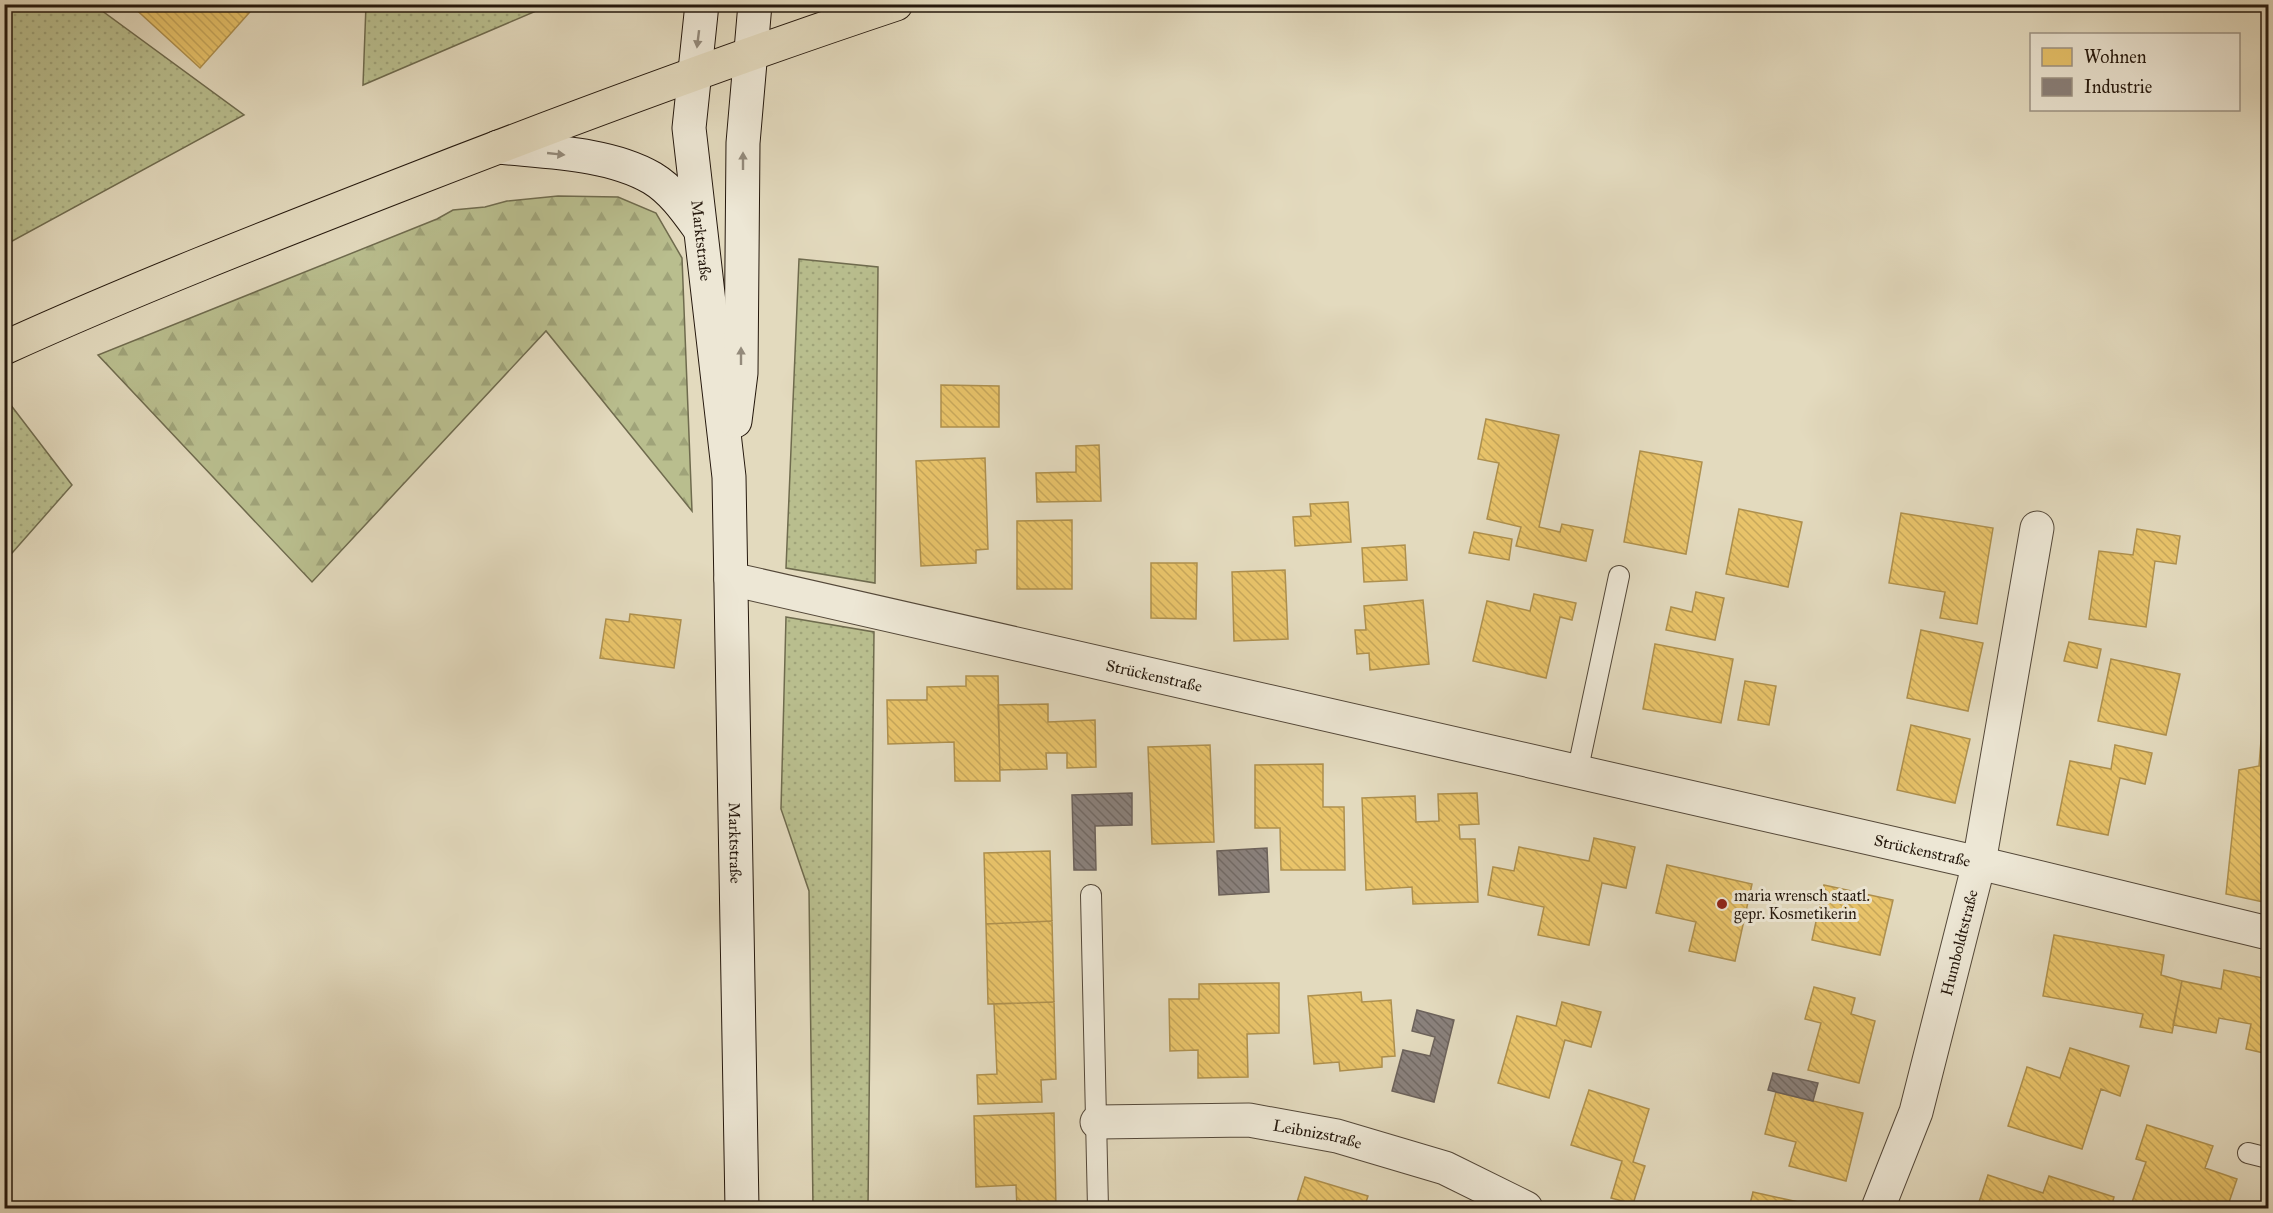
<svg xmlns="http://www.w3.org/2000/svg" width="2273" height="1213" font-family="'IM FELL Great Primer',serif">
  <defs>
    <pattern id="grass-dots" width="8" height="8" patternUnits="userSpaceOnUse" patternTransform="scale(1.5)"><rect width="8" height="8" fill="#b9be8e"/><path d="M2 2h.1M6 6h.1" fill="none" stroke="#9fa379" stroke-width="1.8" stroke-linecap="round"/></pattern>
    <pattern id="forest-firs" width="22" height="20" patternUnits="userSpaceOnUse" patternTransform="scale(1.5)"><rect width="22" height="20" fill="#b9be8e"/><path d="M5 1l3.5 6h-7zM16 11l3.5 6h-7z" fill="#9fa379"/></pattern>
    <pattern id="homes-back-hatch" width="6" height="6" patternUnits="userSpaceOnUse" patternTransform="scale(1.5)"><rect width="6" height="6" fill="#e9c46a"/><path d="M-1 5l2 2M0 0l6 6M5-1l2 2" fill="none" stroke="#c8a85b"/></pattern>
    <pattern id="industry-back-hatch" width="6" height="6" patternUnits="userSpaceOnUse" patternTransform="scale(1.5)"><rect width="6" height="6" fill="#8a817c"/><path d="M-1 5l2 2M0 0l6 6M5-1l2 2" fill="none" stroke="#716964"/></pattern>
  </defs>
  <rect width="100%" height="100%" fill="#e3dabe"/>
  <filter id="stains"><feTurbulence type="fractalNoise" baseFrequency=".00333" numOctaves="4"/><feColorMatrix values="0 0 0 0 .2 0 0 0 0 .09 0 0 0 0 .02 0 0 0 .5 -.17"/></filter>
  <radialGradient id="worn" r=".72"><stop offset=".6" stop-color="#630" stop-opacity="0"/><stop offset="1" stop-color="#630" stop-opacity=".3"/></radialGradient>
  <path fill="url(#grass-dots)" stroke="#6f6b4e" stroke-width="1.5" d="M5 4 94 5 244 115 5 245Z
    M366 5V4L550 5 363 85Z
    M799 259 878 267 875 583 786 568Z
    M10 404 72 485 5 561 4 407Z
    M786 617 874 632 868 1208H813L809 891 781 809Z"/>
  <path fill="url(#forest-firs)" stroke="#6f6b4e" stroke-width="1.5" d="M558 196 618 197 656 213 682 258 692 511 546 331 312 582 98 355 437 219 453 210 485 207 507 201Z"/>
  <path fill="url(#homes-back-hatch)" stroke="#ae904e" stroke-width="1.5" d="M130 4H257L200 68Z
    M941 385 999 386V427H941Z
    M1486 419 1559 435 1539 527 1560 532 1562 524 1593 530 1586 561 1516 546 1521 527 1487 519 1499 463 1478 459Z
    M1099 445 1101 501 1037 502 1036 473 1076 472V446Z
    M1640 451 1702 462 1686 554 1624 542Z
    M985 458 988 549 976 550V563L921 566 916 461Z
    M1348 502 1351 542 1295 546 1293 517 1311 516 1310 504Z
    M1739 509 1802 522 1788 587 1726 574Z
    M1901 513 1993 528 1977 624 1940 618 1945 592 1889 583Z
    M1072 520V589H1017V521Z
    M2137 529 2180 536 2176 564 2155 561 2146 627 2089 619 2099 551 2133 555Z
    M1474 532 1512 539 1509 560 1469 553Z
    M1405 545 1407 580 1364 582 1362 548Z
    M1151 563H1197L1196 619 1151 618Z
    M1285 570 1288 639 1234 641 1232 572Z
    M1696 592 1724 598 1715 640 1666 630 1671 607 1692 612Z
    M1534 594 1576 603 1572 620 1560 617 1546 678 1473 661 1487 601 1530 611Z
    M1423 600 1429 664 1370 670 1369 653 1357 654 1355 630H1366L1364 606Z
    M630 614 681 620 674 668 600 658 606 619 629 622Z
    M1921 630 1983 643 1968 711 1907 698Z
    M2069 642 2101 649 2097 668 2064 661Z
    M1655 644 1733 659 1721 723 1643 709Z
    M2111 659 2180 674 2166 735 2098 721Z
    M966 676H998L1000 781H955L954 742 888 744 887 700H927V687L966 686Z
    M1745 681 1776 686 1769 725 1738 720Z
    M1048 704V722L1095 720 1096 767 1067 768V753H1046L1047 769 1000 770 998 705Z
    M1911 725 1970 739 1955 803 1897 790Z
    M2262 728H2268V903L2226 894 2239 770 2259 766Z
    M1210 745 1214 842 1152 844 1148 747Z
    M2115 745 2152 753 2145 784 2120 778 2108 835 2057 825 2070 761 2111 769Z
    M1323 764V807H1344L1345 870H1281L1280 828H1255V765Z
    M1477 793 1479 824 1459 825 1460 839H1475L1478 902 1413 904 1412 887 1366 890 1362 798 1415 796 1416 822 1439 821 1438 794Z
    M1594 838 1635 847 1626 888 1602 883 1589 945 1538 935 1544 907 1488 895 1493 867 1514 871 1519 847 1589 861Z
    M1050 851 1052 921 986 924 984 853Z
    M1667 865 1752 884 1735 961 1689 951 1696 922 1656 913Z
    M1824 885 1893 900 1880 955 1812 940Z
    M1052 921 1054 1002 988 1004 986 924Z
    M2054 935 2164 955 2161 975 2182 981 2172 1033 2140 1027 2143 1014 2043 996Z
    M2224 970 2268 979V1054L2246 1049 2251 1024 2219 1018 2216 1033 2173 1025 2182 981 2221 989Z
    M1279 983V1033L1247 1034 1248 1077 1198 1078V1050L1170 1051 1169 999H1199V984Z
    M1814 987 1855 998 1851 1014 1875 1021 1859 1083 1808 1070 1821 1023 1805 1019Z
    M1361 992 1362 1002 1391 1000 1395 1056 1382 1057V1067L1340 1071 1339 1062 1314 1064 1308 996Z
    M1054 1002 1056 1079 1041 1080 1042 1102 978 1104 977 1075 997 1074 994 1004Z
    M1562 1002 1601 1012 1591 1047 1565 1040 1549 1098 1498 1083 1517 1016 1556 1026Z
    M2070 1048 2129 1066 2120 1096 2101 1089 2082 1149 2008 1126 2027 1067 2060 1078Z
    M1589 1090 1649 1109 1633 1162 1645 1166 1633 1204 1611 1198 1622 1161 1571 1145Z
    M1776 1092 1863 1113 1846 1181 1789 1166 1796 1142 1765 1134Z
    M1054 1113 1056 1208H1017L1016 1185 976 1187 974 1116Z
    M2147 1125 2213 1146 2205 1168 2237 1179 2227 1208H2130L2146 1162 2136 1159Z
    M1988 1175 2043 1193 2049 1176 2114 1197 2111 1208H1977Z
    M1305 1177 1368 1196 1364 1208H1295Z
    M1753 1192 1826 1208H1749Z
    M1384 1202 1403 1208H1382Z"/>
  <path fill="url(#industry-back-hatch)" stroke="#6c625b" stroke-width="1.5" d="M1132 793V825L1095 826 1096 870H1074L1072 795Z
    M1267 848 1269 892 1219 895 1217 851Z
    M1417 1010 1454 1020 1434 1102 1392 1091 1403 1050 1430 1056 1435 1037 1412 1031Z
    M1773 1073 1818 1083 1813 1101 1768 1090Z"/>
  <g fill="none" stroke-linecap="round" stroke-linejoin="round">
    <g stroke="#544839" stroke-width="22">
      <path id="lane" d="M1577 773 1619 576
        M1091 895 1098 1208
        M2248 1153 2268 1158"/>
    </g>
    <g stroke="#544839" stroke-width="35">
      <g id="street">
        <path id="s1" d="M731 579 1979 863 2268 933"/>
        <path id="s2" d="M1097 1122 1249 1120 1337 1136 1445 1168 1526 1208"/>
        <path id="s3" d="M1878 1208 1916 1112 1979 863 2037 528"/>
      </g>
    </g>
    <g stroke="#25180d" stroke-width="35">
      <g id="secondary">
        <path id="s4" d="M702 4 689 128 729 477 742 1208"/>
        <path d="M498 147C547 152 609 153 652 178 672 190 686 210 699 228"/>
        <path d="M735 421 741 373 743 143 755 4"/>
      </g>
    </g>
    <g stroke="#25180d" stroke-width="35">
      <path id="primary" d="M4 348C134 289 267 237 400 185 564 121 728 60 896 4"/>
    </g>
    <use href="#lane" stroke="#ede7d5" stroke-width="20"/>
    <use href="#street" stroke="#ede7d5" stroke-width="33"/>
    <use href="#secondary" stroke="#ede7d5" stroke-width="33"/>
    <use href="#primary" stroke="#e3dabe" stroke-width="33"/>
  </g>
  <defs><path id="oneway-solid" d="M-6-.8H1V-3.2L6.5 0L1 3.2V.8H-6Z" transform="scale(1.5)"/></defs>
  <g fill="#938a7b">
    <use href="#oneway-solid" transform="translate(698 39) rotate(97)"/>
    <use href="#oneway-solid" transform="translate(556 154) rotate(6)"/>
    <use href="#oneway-solid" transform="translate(743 161) rotate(-90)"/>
    <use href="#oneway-solid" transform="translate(741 356) rotate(-90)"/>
  </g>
  <circle fill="#8f2418" stroke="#ede7d5" stroke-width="2" cx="1722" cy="904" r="6"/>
  <g text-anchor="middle" stroke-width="6" stroke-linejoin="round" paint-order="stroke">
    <g font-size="16" fill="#25180d" stroke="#ede7d5">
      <text dy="6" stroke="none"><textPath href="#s4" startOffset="238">Marktstraße</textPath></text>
      <text dy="6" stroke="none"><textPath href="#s1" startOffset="434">Strückenstraße</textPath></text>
      <text dy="6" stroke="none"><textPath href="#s4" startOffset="842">Marktstraße</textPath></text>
      <text dy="6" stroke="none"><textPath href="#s1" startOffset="1222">Strückenstraße</textPath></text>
      <text dy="6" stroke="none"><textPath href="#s3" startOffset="278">Humboldtstraße</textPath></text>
      <text dy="6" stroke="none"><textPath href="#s2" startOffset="222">Leibnizstraße</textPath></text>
    </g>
    <g font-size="16" fill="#25180d" stroke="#ede7d5" text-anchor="start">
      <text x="1734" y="901">maria wrensch staatl.<tspan x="1734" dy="18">gepr. Kosmetikerin</tspan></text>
    </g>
  </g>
  <rect width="2273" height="1213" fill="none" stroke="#e3dabe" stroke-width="24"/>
  <rect x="6" y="6" width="2261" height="1201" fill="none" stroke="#25180d" stroke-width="3"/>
  <rect x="12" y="12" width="2249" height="1189" fill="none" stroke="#25180d" stroke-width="1.5"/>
  <rect x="2030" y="33" width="210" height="78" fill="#ede7d5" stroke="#9d9485" stroke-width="1.5"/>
  <rect x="2042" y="48" width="30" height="18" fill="#e9c46a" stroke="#9d9485" stroke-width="1.5"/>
  <text x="2084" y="63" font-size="18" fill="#25180d">Wohnen</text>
  <rect x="2042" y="78" width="30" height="18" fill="#8a817c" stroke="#9d9485" stroke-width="1.5"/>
  <text x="2084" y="93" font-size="18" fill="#25180d">Industrie</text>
  <rect width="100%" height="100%" filter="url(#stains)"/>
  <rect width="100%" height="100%" fill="url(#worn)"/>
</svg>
